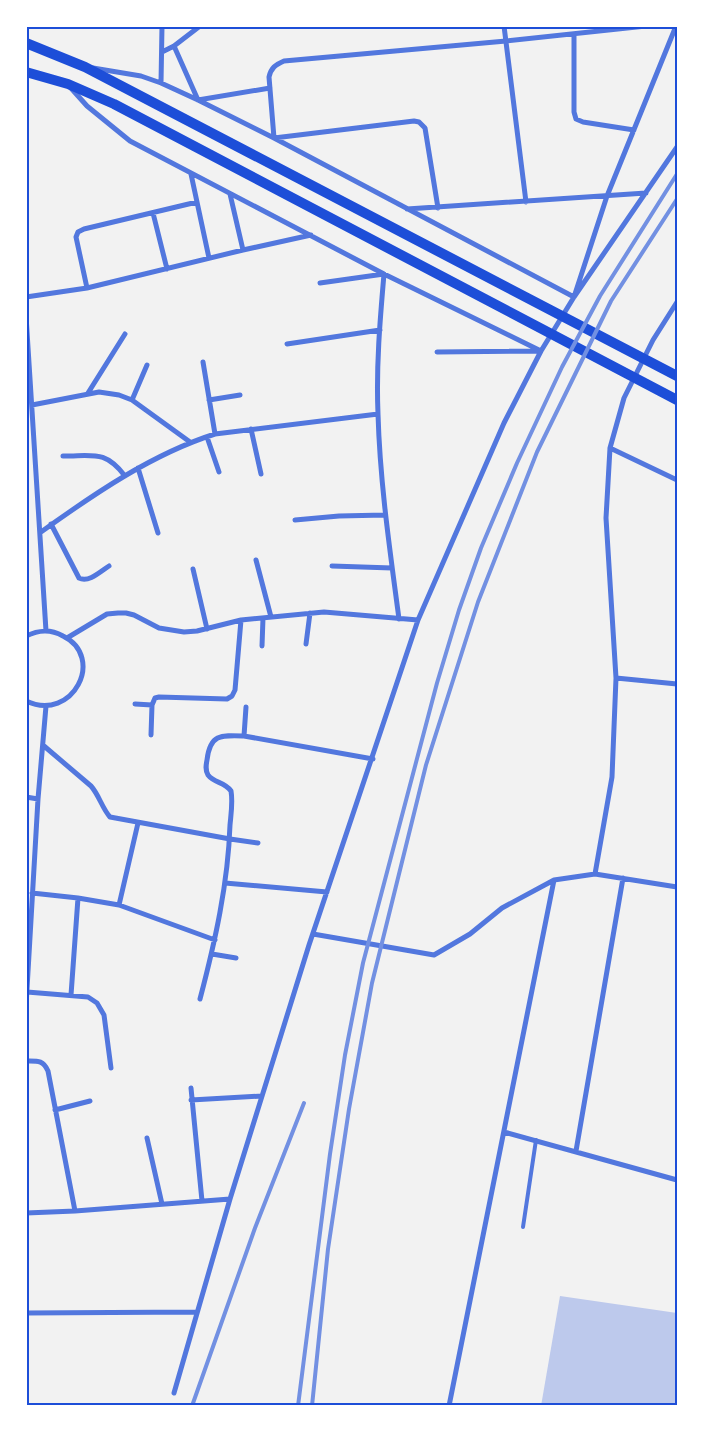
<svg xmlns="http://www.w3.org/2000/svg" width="703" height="1432" font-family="'Exo 2',sans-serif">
  <rect width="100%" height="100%" fill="#f2f2f2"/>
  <path fill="#bdc9ec" d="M560 1296 677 1313V1406H541Z"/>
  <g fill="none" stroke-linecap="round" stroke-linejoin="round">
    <path stroke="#5277de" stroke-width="4" d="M523 1227 536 1140"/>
    <path stroke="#5277de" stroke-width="5" d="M504 26 526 202
      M574 34V112L576 119 583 122 634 130
      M174 46 198 100 270 88
      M162 52 174 46 200 26
      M93 68 141 76 161 83 198 100 274 138 574 297 607 196 676 26
      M161 83 162 26
      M70 87 87 106 130 141 384 274 541 351
      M191 174 209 258
      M230 194 243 250
      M438 208 425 128 419 122 414 121 274 138 269 77C271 68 275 65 284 61L506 41 646 26
      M407 209 646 193
      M153 213 167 269
      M320 283 384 274C380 320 376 367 378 414 380 483 390 551 399 619
      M87 288 76 237 78 232 84 229 197 202
      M26 297 87 288 243 250 311 235
      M26 316 46 631
      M287 344 380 330
      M437 352 538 351
      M203 362 215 434
      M88 393 125 334
      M132 400 147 365
      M209 400 240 395
      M32 405 99 392 119 395 132 400 190 442
      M251 429 261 474
      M207 437 219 472
      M610 448 677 480
      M63 456C94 456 105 450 125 476
      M138 468 158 533
      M295 520 339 516 385 515
      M51 524 79 578C89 583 101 571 109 566
      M41 532C94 494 152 454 215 434L378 414
      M256 560 271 617
      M332 566 392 568
      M193 569 207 629
      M26 636C39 630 50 629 63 636 106 657 73 723 26 701
      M67 638 107 614 118 613H126L134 615 159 628 184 632 197 631 241 620 324 612 418 620
      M306 644 310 613
      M262 646 263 618
      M616 678 677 684
      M135 704 152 705
      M151 735 152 705 155 698 159 697 227 699 232 696 235 690 241 620
      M244 736 246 707
      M44 746 91 786C99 795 102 808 110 817L230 839 258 843
      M26 797 38 799
      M595 874 612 777 616 678 606 518 610 448 624 398 653 340 677 302
      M225 883 327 892
      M32 893 78 898 119 905 215 940
      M119 905 138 823
      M313 934 434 955 470 934 502 908 554 880 595 874 677 887
      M212 954 236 958
      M27 992 88 997 97 1003 104 1015 111 1068
      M71 995 78 898
      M200 999C215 942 228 884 230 825 231 814 233 802 231 791 225 782 214 783 208 775 205 770 206 765 207 760 210 734 221 735 244 736L373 759
      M26 1006 38 799 46 706
      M26 1061C38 1061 43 1060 48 1071L75 1211
      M191 1088 202 1201
      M191 1100 262 1096
      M55 1110 90 1101
      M504 1132 677 1180
      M147 1138 162 1204
      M576 1151 623 878
      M26 1213 75 1211 230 1199
      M26 1313 197 1312
      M174 1393 230 1199 309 945 418 620 504 423 541 351 574 297 677 147
      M449 1406 554 880"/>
    <path stroke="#1d4ed8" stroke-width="10" d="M26 43 85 67 677 376
      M26 72 68 84 114 104 677 400"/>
    <path stroke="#7290e2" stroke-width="4" d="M192 1406 255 1228 304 1103
      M298 1406 330 1154 345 1055 363 963 437 683 459 610 481 548 517 463 562 367 600 296 677 174
      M312 1406 328 1249 349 1109 372 983 426 765 478 602 537 452 611 301 677 199"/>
  </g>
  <rect width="703" height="1432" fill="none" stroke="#ffffff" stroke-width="55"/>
  <rect x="28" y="28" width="648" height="1376" fill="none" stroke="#1d4ed8" stroke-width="2"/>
</svg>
